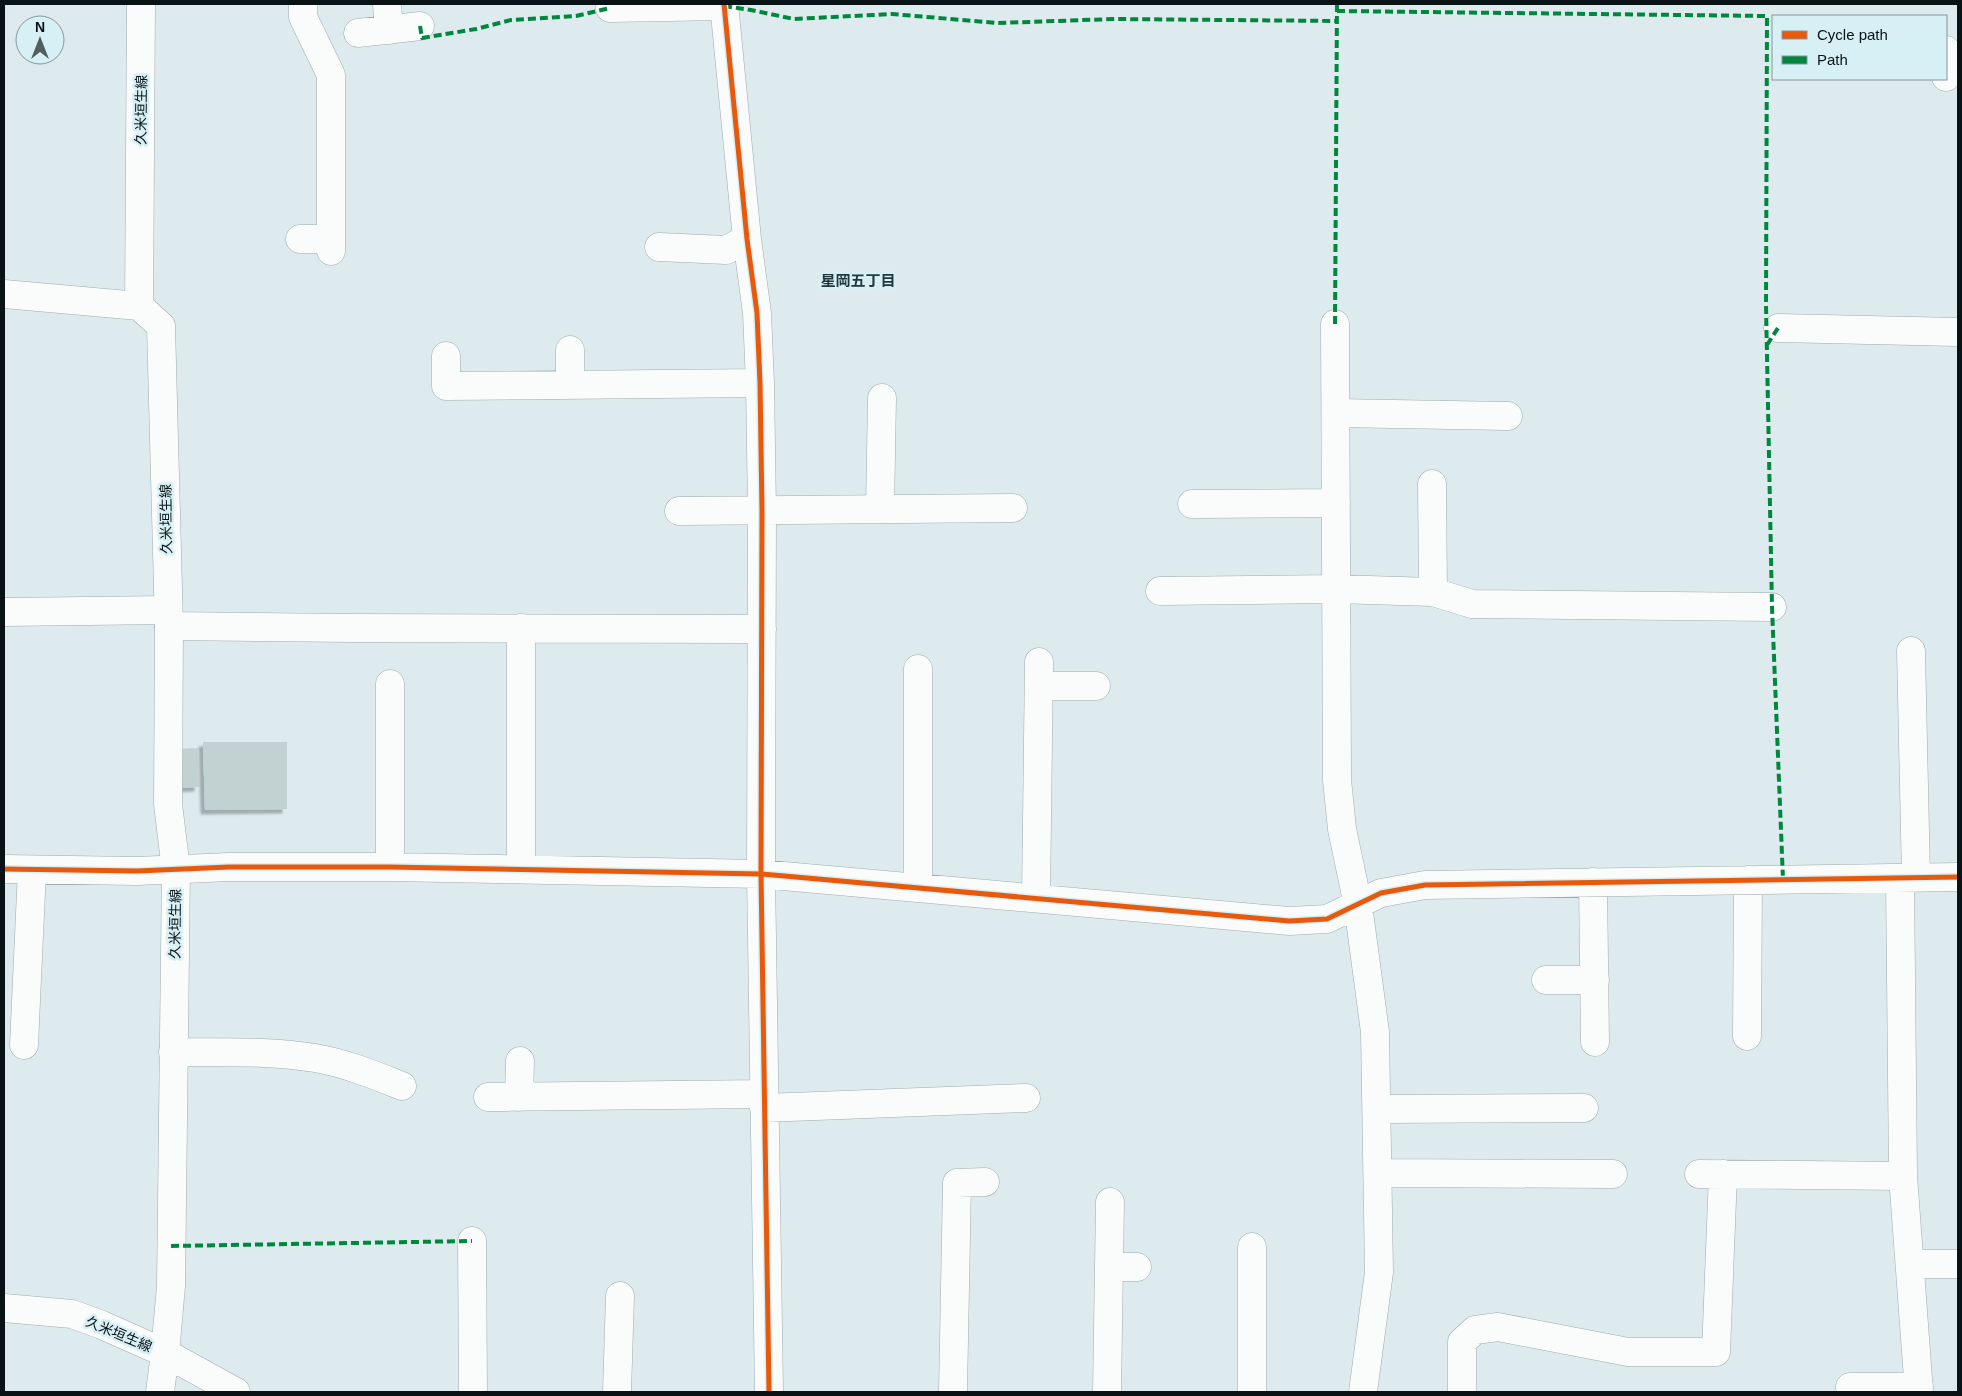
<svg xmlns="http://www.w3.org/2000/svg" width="1962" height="1396" font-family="Arial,'Noto Sans JP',sans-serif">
  <defs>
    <filter id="shadow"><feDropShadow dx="-4.5" dy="4.5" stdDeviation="1" flood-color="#0004"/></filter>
  </defs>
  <rect width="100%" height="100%" fill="#ddebee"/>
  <path fill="#c2d2d2" filter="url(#shadow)" d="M203 742H287V809L205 810Z
    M199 748V787L176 788 175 749Z"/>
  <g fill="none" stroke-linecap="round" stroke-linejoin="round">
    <g stroke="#a0abad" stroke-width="29">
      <path id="minor" d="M303 4V17L331 75V251
        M387 4 389 30
        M724 4 747 239 757 313 760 383 762 510 761 874 769 1392
        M610 8 724 6
        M358 33 420 26
        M1946 50V77
        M300 239H331
        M659 247 726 250 747 239
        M1335 324 1337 780 1342 829 1358 905 1375 1032 1379 1272 1363 1392
        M1778 328 1958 332
        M446 356V386L760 383
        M570 385V350
        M1336 413 1508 416
        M1432 484 1433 592
        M1192 504 1336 503
        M880 509 882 398
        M679 511 1013 508
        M1160 591 1336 589 1433 592 1472 604 1772 607
        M4 612 168 610
        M169 626 353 628 762 629
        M521 628V869
        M1911 651 1916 877
        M390 684V867
        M1039 686H1096
        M4 869 137 871 229 867H390L761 874 1289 921 1327 919 1381 893 1425 885 1958 877
        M1900 878 1903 1176 1919 1392
        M1593 882 1595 1042
        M918 888V669
        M1036 898 1039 662
        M1546 980H1595
        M1747 1036 1748 880
        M24 1045 32 870
        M173 1052C220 1053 268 1050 315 1058 345 1063 374 1075 402 1086
        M488 1097 764 1094
        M519 1097 520 1061
        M764 1108 1026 1098
        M1377 1109 1584 1108
        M1378 1173 1613 1174
        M1699 1174 1903 1176
        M472 1241 473 1392
        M1252 1247V1392
        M1910 1264H1958
        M1109 1267H1137
        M1850 1387H1919
        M160 1392 165 1353 236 1392
        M617 1392 620 1296
        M953 1392 957 1183 985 1182
        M1107 1392 1110 1202
        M1462 1392V1342L1475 1330 1498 1327 1628 1352H1716L1723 1174"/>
    </g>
    <g stroke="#a0abad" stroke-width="29">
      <path id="secondary" d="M4 294 139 306
        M4 1308 72 1314 102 1325 165 1353 171 1286 176 870 168 804 169 626 161 326 139 306 141 4"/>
    </g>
    <use href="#minor" stroke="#fafcfc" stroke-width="28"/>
    <use href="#secondary" stroke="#fafcfc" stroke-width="28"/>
    <path stroke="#00873e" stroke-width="4" stroke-dasharray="8 4" stroke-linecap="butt" d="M724 6 751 10 794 19 892 14 998 23 1115 19 1336 21
      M1337 11 1767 16 1766 305 1772 607 1783 880
      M420 26 422 38 476 29 511 20 576 16 610 8
      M1335 324 1337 4
      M1767 345 1778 328
      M171 1246 472 1241"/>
    <g stroke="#d6f0f5" stroke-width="8">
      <path id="cycleway" d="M724 4 747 239 757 313 760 383 762 510 761 874 769 1392
        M4 869 137 871 229 867H390L761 874 1289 921 1327 919 1381 893 1425 885 1958 877"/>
    </g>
    <use href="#cycleway" stroke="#e8590c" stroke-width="5"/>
  </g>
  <g text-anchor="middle" stroke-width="5" stroke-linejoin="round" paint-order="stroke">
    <g font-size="14" fill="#091214" stroke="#d6f0f5">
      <text transform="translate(141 110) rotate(-89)" y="5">久米垣生線</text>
      <text transform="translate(166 519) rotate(-91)" y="5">久米垣生線</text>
      <text transform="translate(175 924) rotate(-89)" y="5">久米垣生線</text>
      <text transform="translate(119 1334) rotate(23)" y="5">久米垣生線</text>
    </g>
    <g font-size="15" font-weight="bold" fill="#23383d" stroke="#d6f0f5">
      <text x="858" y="286">星岡五丁目</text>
    </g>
  </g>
  <rect width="1962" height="1396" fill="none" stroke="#091214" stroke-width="10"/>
  <rect x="1772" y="15" width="175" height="65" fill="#d6f0f5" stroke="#84979b"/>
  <rect x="1782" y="31" width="25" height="8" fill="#e8590c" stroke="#84979b"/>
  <text x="1817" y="40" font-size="15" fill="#091214">Cycle path</text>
  <rect x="1782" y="56" width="25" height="8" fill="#00873e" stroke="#84979b"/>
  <text x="1817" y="65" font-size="15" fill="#091214">Path</text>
  <g transform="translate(40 40)"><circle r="24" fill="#d6f0f5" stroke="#84979b"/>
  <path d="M0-4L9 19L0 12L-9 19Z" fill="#535e60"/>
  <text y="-8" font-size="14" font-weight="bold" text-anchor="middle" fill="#091214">N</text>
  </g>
</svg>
